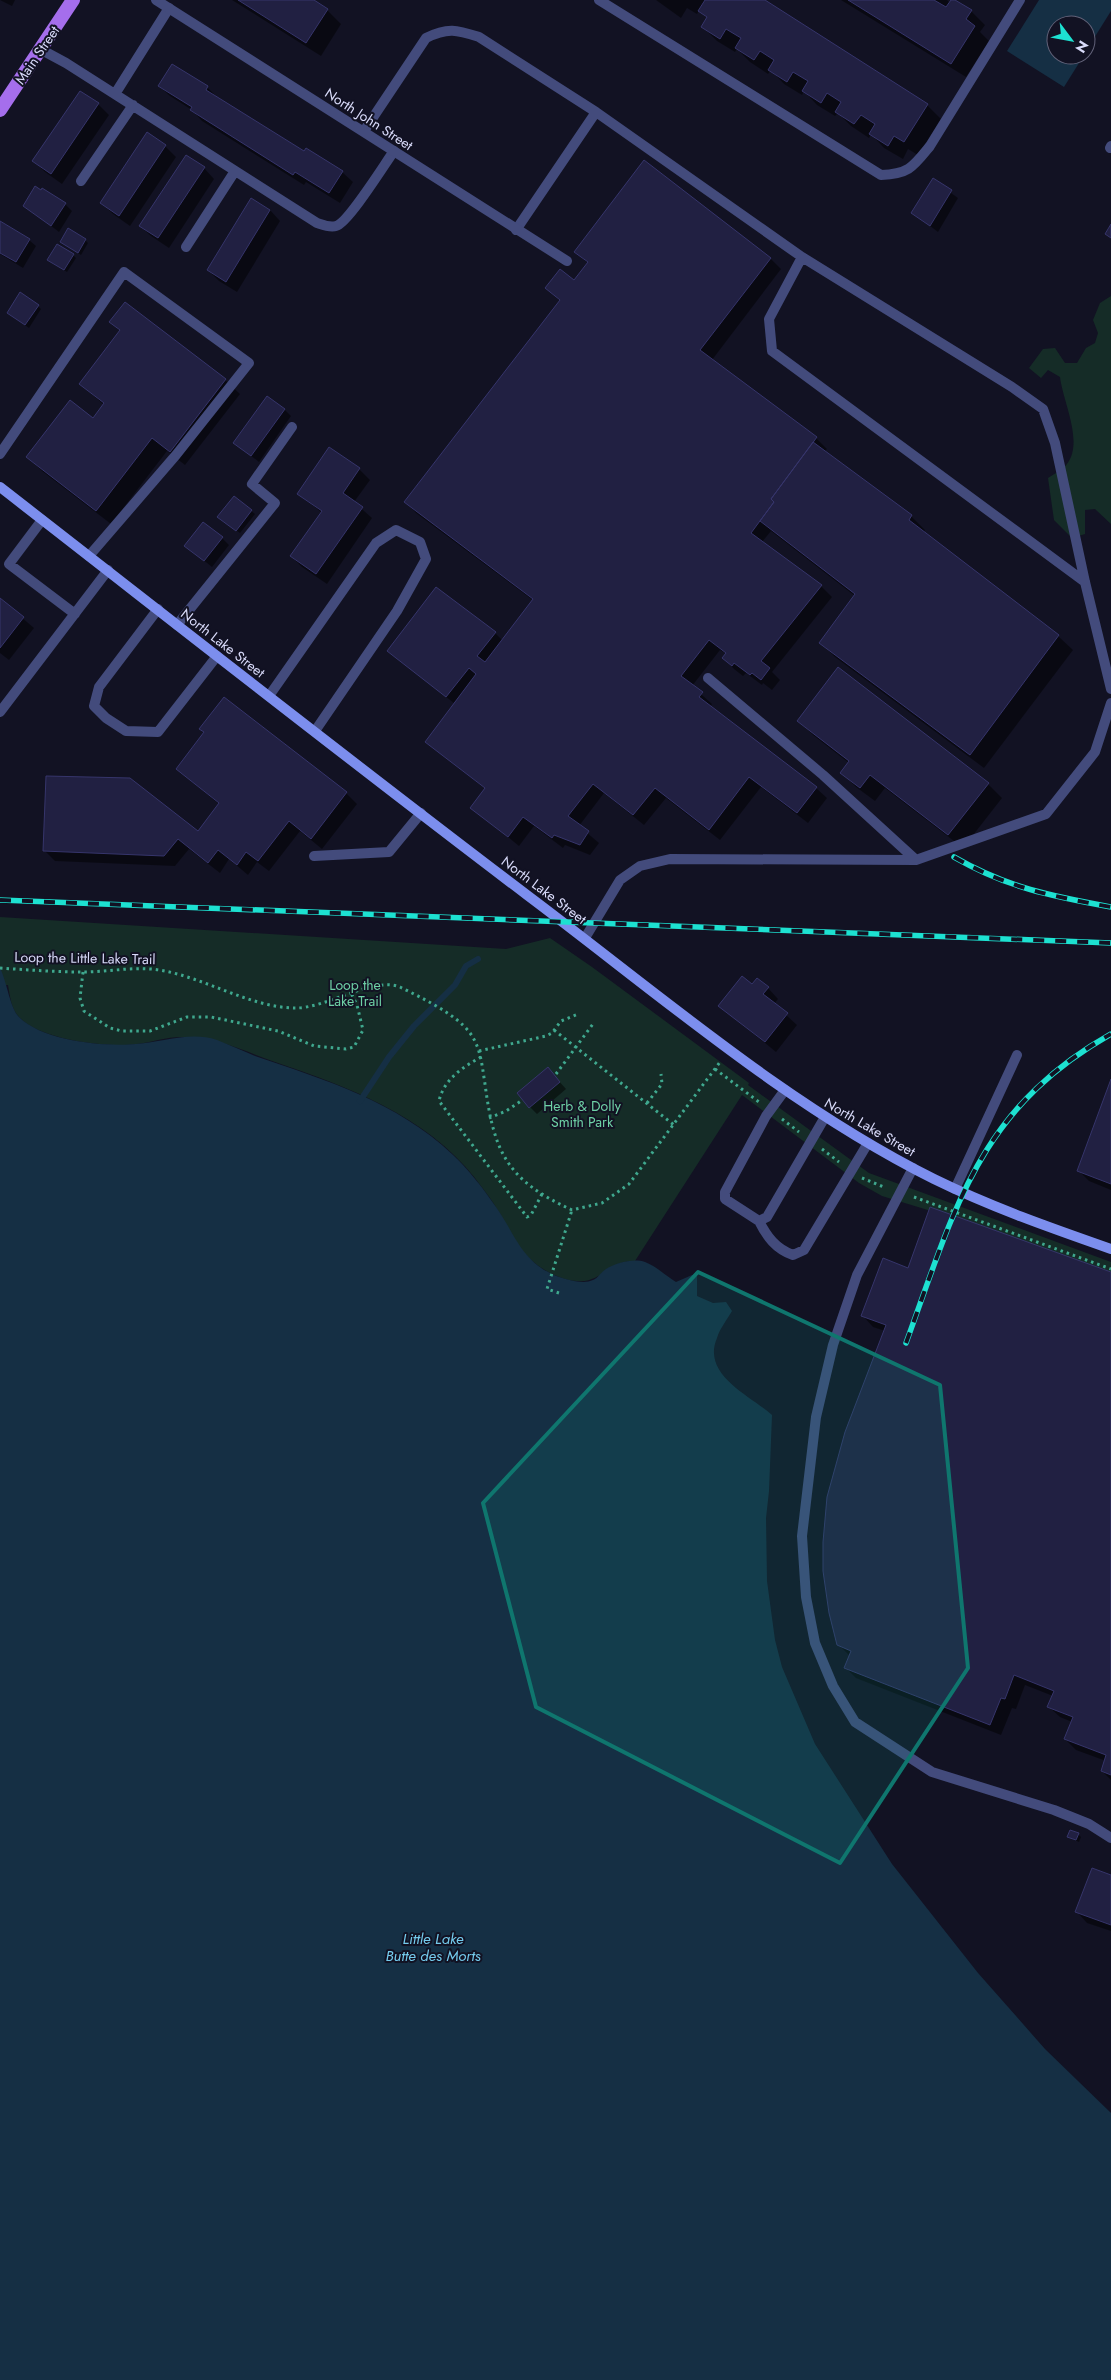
<svg xmlns="http://www.w3.org/2000/svg" width="1111" height="2380" font-family="Jost,sans-serif">
  <rect width="100%" height="100%" fill="#121223"/>
  <path fill="#152c27" d="M1111 296V524L1095 509 1085 510V534L1072 538 1054 520 1048 478C1054 474 1062 470 1067 464 1084 442 1063 402 1060 377L1048 370 1041 378 1029 368 1043 349 1055 348 1065 363H1077L1086 348 1095 343 1098 333 1093 320 1100 303Z
    M0 917 506 949 550 938 592 967 749 1083 748 1085 869 1173 1111 1262V1280L931 1211 882 1196 859 1183 742 1095 635 1261C609 1260 600 1284 577 1281 557 1280 535 1266 522 1251 511 1239 506 1222 497 1209 491 1198 482 1188 475 1178 425 1115 348 1087 275 1062 246 1052 218 1037 185 1037 169 1036 153 1042 137 1044 107 1048 40 1040 19 1017 11 1009 10 996 8 985H0Z"/>
  <path fill="#152f44" d="M1039 0H1111V11L1086 51V25H1056V55H1084L1064 87 1007 51Z
    M0 968C7 982 10 1008 19 1017 43 1041 104 1047 136 1044 163 1042 191 1031 217 1040 230 1045 243 1051 255 1056 326 1080 397 1102 452 1154 469 1170 483 1188 496 1207 515 1234 521 1260 554 1275 564 1279 583 1285 593 1280 598 1278 601 1272 606 1269 616 1263 633 1258 645 1262 656 1266 666 1276 676 1282L692 1275H697V1296L713 1303 726 1302 732 1311C727 1320 720 1328 717 1338 701 1375 751 1396 772 1415L769 1491 766 1518 767 1581 775 1640 782 1667 815 1744 892 1864 978 1973 1045 2049 1111 2113V2380H0Z"/>
  <path fill="#0007" d="M0 0H15L12 6Z
    M232 0H311L327 10 341 24 321 56Z
    M656 0H763L927 105 941 119 918 155 908 149 903 159 884 148 871 134 869 138 851 126 838 113 835 116 817 105 804 91 802 95 784 84 771 70 768 74 750 62 737 49 735 52 717 41 703 27 708 19 699 10 697 14 687 8 681 18Z
    M841 0H947L950 3 953 0 971 11 985 25 980 32 989 41 966 77Z
    M159 86 207 87 218 98 305 153 342 172 353 182 340 203 306 182 304 185 202 121 192 110 170 96Z
    M80 93 98 104 109 115 62 184 45 172 34 161Z
    M165 146 176 157 130 226 113 214 102 203Z
    M204 168 214 179 169 248 151 236 140 226Z
    M933 180 958 198 938 232 913 213Z
    M251 199 270 210 280 221 237 292 219 281 208 270Z
    M65 204 72 211 59 232 24 205Z
    M0 222 29 240 36 246 23 268 0 254Z
    M85 240 88 243 81 255 62 242Z
    M576 252 770 258 781 269 712 360 816 438 827 449 824 452 911 516 925 530 924 533 1058 636 1073 650 984 768 835 657 821 643 855 596 771 531 762 542 821 586 832 597 772 672 780 680 772 690 763 683 762 685 746 673 743 676 734 669 724 658 727 654 720 650 692 686 712 704 710 707 816 788 827 798 808 823 761 787 720 840 666 798 644 825 604 793 579 826 599 843 590 855 565 845 563 848 534 826 519 846 472 808 486 789 426 742 455 704 389 651 495 633 503 641 534 601 416 513 406 502 560 301 546 288 575 282 589 264Z
    M73 255 76 258 67 272 52 262Z
    M126 303 225 380 240 394 185 465 167 451 111 524 42 471 28 457 93 420 104 405 81 384 121 332 111 322Z
    M38 306 41 309 29 328 8 313Z
    M284 409 291 416 259 462 235 443Z
    M330 449 359 469 370 480 354 502 372 518 327 584 302 567 291 556 322 513 299 493Z
    M234 497 255 514 240 533 222 520Z
    M222 538 229 545 212 567 186 546Z
    M0 599 34 628 9 660 0 653Z
    M799 721 988 784 1002 798 963 848 885 788 875 801 856 787 842 773 849 763 813 735Z
    M201 729 346 793 357 804 322 849 300 831 269 871 257 862 248 875 229 859 220 873 189 849 175 866 55 861 44 850 198 833 220 805 177 769 205 733Z
    M752 986 768 988 778 999 774 1004 797 1025 776 1052 720 1006Z
    M548 1069 566 1089 537 1114 530 1107Z
    M1111 1082V1190L1089 1181 1079 1171Z
    M909 1269 1111 1274V1780L1102 1771 1106 1761 1076 1750 1065 1739 1072 1722 1060 1717 1049 1707 1053 1696 1025 1685 1016 1709 1012 1708 1001 1735 856 1678 846 1668 850 1656 839 1645 885 1331 873 1327 863 1316Z
    M1078 1834 1081 1837 1079 1842 1069 1837Z
    M1111 1877V1931L1087 1923 1077 1912Z"/>
  <g fill="none" stroke-linecap="round" stroke-linejoin="round">
    <path stroke="#152f44" stroke-width="6" d="M360 1101 389 1057 414 1026 455 985 466 966 478 959"/>
  </g>
  <path fill="#212042" stroke="#36356b" d="M238 0H314L328 9 306 43Z
    M705 0H765L928 104 904 142 894 136 888 146 869 134 875 124 861 115 854 124 835 112 841 102 827 93 821 103 802 91 808 81 793 72 787 82 768 70 774 60 760 51 754 60 735 48 741 38 726 29 720 39 701 27 707 17 698 11Z
    M848 0H934L946 7 951 0H955L972 10 966 19 975 26 951 64Z
    M172 64 208 86 206 90 304 151 306 148 343 171 329 193 295 172 293 175 190 110 192 107 158 86Z
    M80 91 99 103 51 174 32 161Z
    M147 132 166 145 119 216 100 203Z
    M186 155 205 167 158 238 139 226Z
    M644 160 771 258 700 350 817 437 771 499 774 502 751 533 822 585 761 661 770 668 761 680 752 673 750 675 734 663 732 666 722 658 726 653 709 640 681 676 703 692 699 697 817 787 797 813 749 777 709 830 655 788 633 815 593 784 568 816 589 831 580 845 554 835 552 838 523 817 508 837 470 808 485 788 425 742 476 674 469 668 446 697 387 651 436 587 496 632 477 656 485 662 533 599 404 502 560 300 545 288 560 269 574 280 588 262 574 252Z
    M933 178 952 190 930 226 911 213Z
    M35 186 41 190 42 188 66 203 51 226 23 206Z
    M251 198 270 210 226 282 207 270Z
    M0 221 30 239 16 262 0 253Z
    M1111 224V238L1105 234Z
    M68 228 86 239 78 253 60 242Z
    M57 244 74 254 64 270 47 260Z
    M20 292 39 305 25 325 7 313Z
    M125 302 226 379 170 452 152 438 96 511 26 457 70 400 93 418 104 403 79 384 120 330 109 322Z
    M267 396 285 409 251 456 233 443Z
    M813 442 912 515 909 520 1059 635 970 755 819 643 855 594 760 521 774 502 771 499Z
    M329 447 360 468 343 493 363 507 316 574 290 556 322 511 297 494Z
    M234 496 252 510 236 531 217 517Z
    M203 522 223 537 204 561 184 546Z
    M0 598 24 617 0 648Z
    M838 667 989 783 948 835 870 775 860 788 840 773 849 761 797 721Z
    M224 697 347 792 311 839 289 821 258 861 246 852 237 865 218 850 208 863 178 839 164 856 43 851 46 776 130 778 198 831 219 803 176 769 204 732 199 729Z
    M742 976 752 984 757 978 769 987 763 994 788 1013 765 1042 718 1006Z
    M548 1067 560 1082 529 1108 517 1093Z
    M1111 1079V1184L1077 1171Z
    M930 1207 1111 1272V1775L1101 1771 1106 1755 1064 1739 1073 1717 1047 1707 1054 1691 1014 1675 1005 1699 1001 1698 990 1725 844 1668 851 1651 837 1645 829 1613 823 1571V1542L827 1497 845 1432 886 1325 861 1316 883 1258 908 1268Z
    M1070 1830 1079 1833 1076 1840 1067 1837Z
    M1092 1868 1111 1875V1925L1075 1912Z"/>
  <g fill="none" stroke-linecap="round" stroke-linejoin="round">
    <path stroke="#3fa88e" stroke-width="3" stroke-dasharray="2.5 4" stroke-linecap="butt" d="M0 968C28 970 56 972 83 972 108 972 135 966 159 970 204 977 249 1007 294 1008 326 1009 373 976 400 987 422 998 456 1014 470 1033 481 1048 482 1066 485 1084 494 1153 507 1180 572 1210L602 1203 629 1184 720 1062
      M83 972 80 998 84 1011 110 1028 122 1031H150L187 1017H211L278 1031 314 1046 346 1049 354 1047 363 1030 357 1005 351 993
      M554 1030 674 1125
      M479 1051 546 1036 552 1033 561 1021 578 1014
      M481 1057C463 1067 444 1079 439 1101L527 1217 531 1215 542 1194
      M715 1069 759 1102
      M556 1074 593 1024
      M647 1103 662 1084 661 1074
      M489 1118 506 1111 521 1101
      M782 1119 799 1132
      M822 1149 839 1162
      M862 1178 886 1188
      M914 1197 1111 1269
      M559 1293 547 1289 572 1210"/>
    <path stroke="#434b7c" stroke-width="10" d="M599 0 881 175C909 174 913 167 930 146L1020 0
      M40 49 66 63 317 223C323 225 330 228 336 226 348 223 384 165 394 151
      M115 94 169 8
      M364 131 426 38C448 27 457 30 479 37L596 112
      M1110 148 1111 146
      M81 181 133 105
      M516 230 596 112 802 257 769 319 772 351 1085 582
      M186 247 235 171
      M802 257 1012 387 1043 409 1055 443 1085 582 1111 689
      M0 454 124 272 249 363 176 455 89 556
      M42 520 9 564 75 614
      M158 609 99 687 94 706 106 718 126 731 158 732 217 656
      M177 625 275 503 252 484 292 427
      M708 678 823 775 916 860
      M269 696 376 543 396 530 420 542 426 559 397 611 315 731
      M0 712 108 570
      M314 856 389 852 421 813
      M585 938 620 880 640 866 670 859 916 860 1046 814 1095 752 1111 703
      M785 1090 766 1116 725 1192V1199L759 1221 767 1217 825 1117
      M913 1168 857 1275 833 1345 816 1417 802 1536 806 1597 815 1643 833 1686 855 1722 932 1772 1054 1810 1089 1824 1111 1838
      M955 1189 1017 1055
      M759 1221C767 1237 776 1249 793 1255L804 1250 868 1143"/>
    <path stroke="#434b7c" stroke-width="10" d="M156 0 567 261"/>
    <path stroke="#7c8eee" stroke-width="10" d="M0 487C175 623 350 761 527 895 659 994 786 1105 934 1179 991 1207 1051 1228 1111 1249"/>
    <path stroke="#a56eec" stroke-width="14" d="M0 110 73 0"/>
    <g stroke="#1de1d1" stroke-width="5.5">
      <path id="rail" d="M954 857C1008 888 1051 896 1111 907
        M0 900 1111 943
        M906 1343C955 1209 978 1109 1111 1034"/>
    </g>
    <use href="#rail" stroke="#121223" stroke-width="4" stroke-dasharray="11" stroke-linecap="butt"/>
  </g>
  <path fill="#0f766e" fill-opacity="0.2" stroke="#0f766e" stroke-width="4" stroke-linejoin="round" d="M698 1272 940 1385 968 1668 840 1863 536 1707 483 1503Z"/>
  <g text-anchor="middle" stroke-width="4" stroke-linejoin="round" paint-order="stroke">
    <g font-size="14" fill="#d9dbfa" stroke="#121223">
      <text transform="translate(37 55) rotate(-56)" y="5">Main Street</text>
      <text transform="translate(369 119) rotate(33)" y="5">North John Street</text>
      <text transform="translate(223 643) rotate(38)" y="5">North Lake Street</text>
      <text transform="translate(544 890) rotate(37)" y="5">North Lake Street</text>
      <text transform="translate(85 958) rotate(1)" y="5">Loop the Little Lake Trail</text>
      <text transform="translate(870 1127) rotate(30)" y="5">North Lake Street</text>
    </g>
    <g font-size="14" fill="#6ed1a6" stroke="#121223">
      <text x="355" y="990">Loop the<tspan x="355" dy="16">Lake Trail</tspan></text>
      <text x="582" y="1111">Herb &amp; Dolly<tspan x="582" dy="16">Smith Park</tspan></text>
    </g>
    <g font-size="15" font-style="italic" fill="#74cbed" stroke="#121223">
      <text x="433" y="1944">Little Lake<tspan x="433" dy="17">Butte des Morts</tspan></text>
    </g>
  </g>
  <g transform="translate(1071 40) rotate(122)"><circle r="24" fill="#121223" stroke="#626279"/>
  <path d="M0-4L9 19L0 12L-9 19Z" fill="#1de1d1"/>
  <text y="-8" font-size="14" font-weight="bold" text-anchor="middle" fill="#d9dbfa">N</text>
  </g>
</svg>
